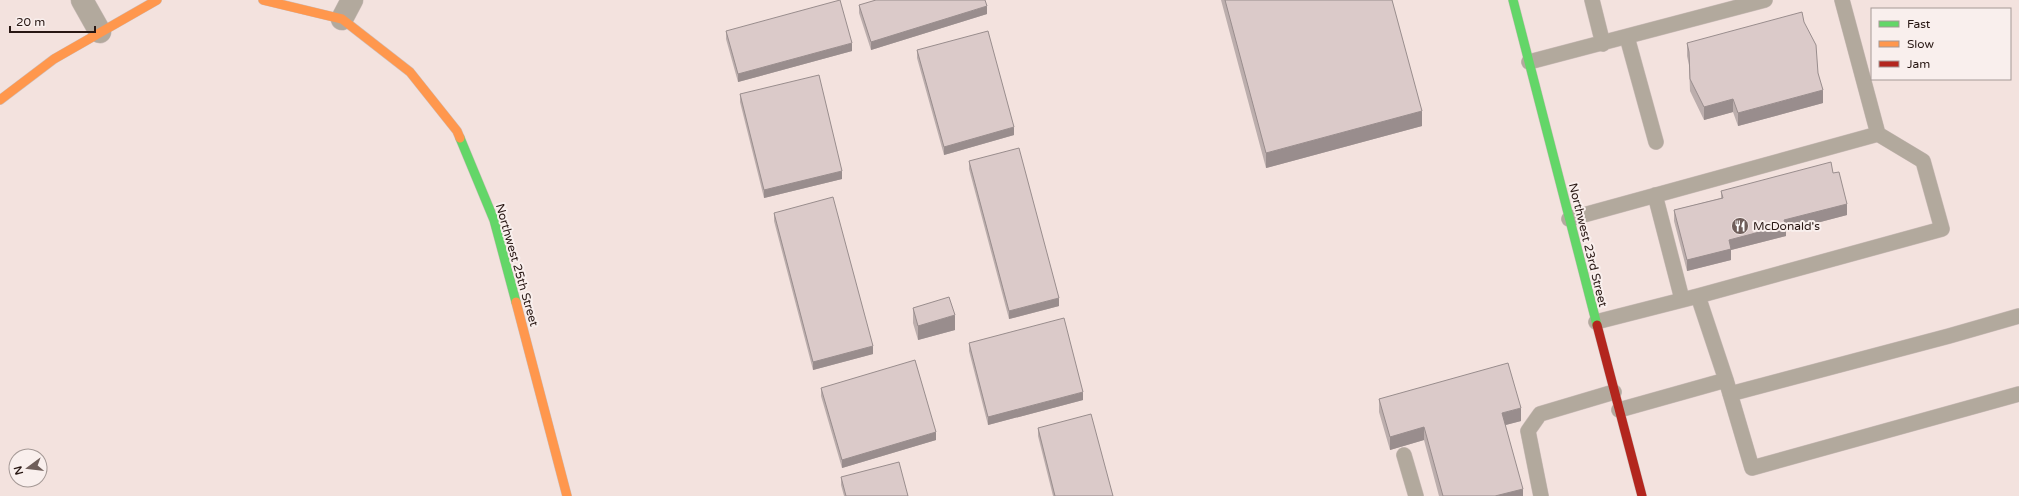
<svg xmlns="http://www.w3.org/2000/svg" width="2019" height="496" font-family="'Varela Round',sans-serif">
  <rect width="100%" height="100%" fill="#f3e2de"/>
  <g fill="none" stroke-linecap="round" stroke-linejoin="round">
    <g stroke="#cdbebb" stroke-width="16">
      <path id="lane" d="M1592 0 1603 44
        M1627 37 1656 142
        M1529 62 1765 0
        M1655 195 1682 299
        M1569 219 1878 134
        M1596 322 1698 296 1942 229 1923 161 1878 134 1842 0
        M1726 380 1752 468 2019 394
        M1730 394 1949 336 2019 316
        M1619 410 1726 380 1698 296
        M1404 455 1416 496
        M1541 496 1528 431 1540 414 1614 392"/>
    </g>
    <g stroke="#cdbebb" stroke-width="23">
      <path id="street" d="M82 0 100 32
        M342 19 352 0"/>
    </g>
    <g stroke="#cdbebb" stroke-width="10">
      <path id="fast" d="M1513 0 1597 325
        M460 138 494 220 516 302"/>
    </g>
    <g stroke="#cdbebb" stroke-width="10">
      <path id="slow" d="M263 0 342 19 410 72 457 131 460 138
        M0 100 54 59 157 0
        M516 302 567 496"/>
    </g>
    <g stroke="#cdbebb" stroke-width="10">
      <path id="jam" d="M1597 325 1642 496"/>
    </g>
    <use href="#lane" stroke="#b2a99d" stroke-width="15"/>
    <use href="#street" stroke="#b2a99d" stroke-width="22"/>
    <use href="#fast" stroke="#63d668" stroke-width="9"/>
    <use href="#slow" stroke="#ff974d" stroke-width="9"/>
    <use href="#jam" stroke="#b3261e" stroke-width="9"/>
  </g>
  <path fill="#bcaead" d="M1221 0H1392L1422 126 1266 168Z
    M859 5 987 14 871 50 859 13Z
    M726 31 852 51 738 82 726 39Z
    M1687 43 1818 73 1823 103 1738 126 1733 112 1704 120 1690 91 1689 65 1687 56Z
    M917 50 1014 135 944 155 917 58Z
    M740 94 842 179 764 198 740 102Z
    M969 161 1059 306 1009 319 969 169Z
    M1833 173 1847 215 1786 231V236L1731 250V260L1687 271 1674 221V210L1721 198V191Z
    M774 213 873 354 813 370 774 221Z
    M913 308 955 330 918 340 913 323Z
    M969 343 1083 400 988 425 969 351Z
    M821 388 936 440 842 468 821 396Z
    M1379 399 1521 421 1505 425 1523 496H1439L1424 440 1390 450 1379 412Z
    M1038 428 1113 496H1053L1038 436Z
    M841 477 908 496H844L841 485Z"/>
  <path fill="#998d8d" d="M987 6V14L871 50V42Z
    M852 43V51L738 82V74Z
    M1823 90V103L1738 126V113Z
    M1733 99V112L1704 120V107Z
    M1422 111V126L1266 168V153Z
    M1014 127V135L944 155V147Z
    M842 171V179L764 198V190Z
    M1847 204V215L1786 231V236L1731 250V260L1687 271V260L1729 240 1784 220Z
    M1059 298V306L1009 319V311Z
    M955 315V330L918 340V326Z
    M873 346V354L813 370V362Z
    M1083 392V400L988 425V417Z
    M1521 408V421L1502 426V413Z
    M1424 427V440L1390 450V437Z
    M936 432V440L842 468V460Z
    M1523 489V496H1495Z"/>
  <path fill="#dbcac9" stroke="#998d8d" d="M840 0 852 43 738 74 726 31Z
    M876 0H985L987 6 871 42 859 5Z
    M1225 0H1392L1422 111 1266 153Z
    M1802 12 1804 22 1816 45 1818 73 1823 90 1738 113 1733 99 1704 107 1690 79 1689 52 1687 43Z
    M988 31 1014 127 944 147 917 50Z
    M819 75 842 171 764 190 740 94Z
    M1019 148 1059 298 1009 311 969 161Z
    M1831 162 1833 173 1839 172 1847 204 1784 220 1786 225 1729 240 1731 249 1687 260 1674 210 1723 198 1721 191Z
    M833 197 873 346 813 362 774 213Z
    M949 297 955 315 918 326 913 308Z
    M1064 318 1083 392 988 417 969 343Z
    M915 360 936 432 842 460 821 388Z
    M1508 363 1521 408 1502 413 1523 489 1495 496H1443L1424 427 1390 437 1379 399Z
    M1091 414 1113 496H1055L1038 428Z
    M899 462 908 496H846L841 477Z"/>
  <defs>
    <g id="restaurant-disc" transform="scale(0.9)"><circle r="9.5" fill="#6f5e5a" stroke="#f9efed"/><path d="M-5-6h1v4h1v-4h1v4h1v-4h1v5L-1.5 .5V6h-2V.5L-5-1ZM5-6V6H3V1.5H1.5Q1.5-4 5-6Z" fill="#fff"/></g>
  </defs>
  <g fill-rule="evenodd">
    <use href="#restaurant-disc" x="1740" y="226"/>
  </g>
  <g text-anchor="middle" stroke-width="4" stroke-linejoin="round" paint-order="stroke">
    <g font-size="12" fill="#281713" stroke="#f9efed" text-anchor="start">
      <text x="1753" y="230">McDonald's</text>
    </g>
    <g font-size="12" fill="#281713" stroke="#f9efed">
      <text transform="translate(1588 245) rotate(76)" y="4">Northwest 23rd Street</text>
      <text transform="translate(517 265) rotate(74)" y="4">Northwest 25th Street</text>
    </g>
  </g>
  <rect x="1871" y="8" width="140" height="72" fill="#f9efed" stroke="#a59996"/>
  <rect x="1879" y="21" width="20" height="6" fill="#63d668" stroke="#a59996"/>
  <text x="1907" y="28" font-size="12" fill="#281713">Fast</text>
  <rect x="1879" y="41" width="20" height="6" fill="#ff974d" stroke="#a59996"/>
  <text x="1907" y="48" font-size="12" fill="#281713">Slow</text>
  <rect x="1879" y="61" width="20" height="6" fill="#b3261e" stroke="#a59996"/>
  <text x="1907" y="68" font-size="12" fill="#281713">Jam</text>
  <g transform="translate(28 468) rotate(255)"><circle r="19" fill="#f9efed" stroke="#a59996"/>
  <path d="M0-3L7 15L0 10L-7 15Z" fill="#6f5e5a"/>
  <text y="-6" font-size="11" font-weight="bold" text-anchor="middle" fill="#281713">N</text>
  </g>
  <path d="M10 26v6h85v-6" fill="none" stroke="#281713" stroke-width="2"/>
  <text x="16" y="26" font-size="12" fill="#281713" stroke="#f9efed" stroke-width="3" paint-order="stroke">20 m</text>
</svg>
